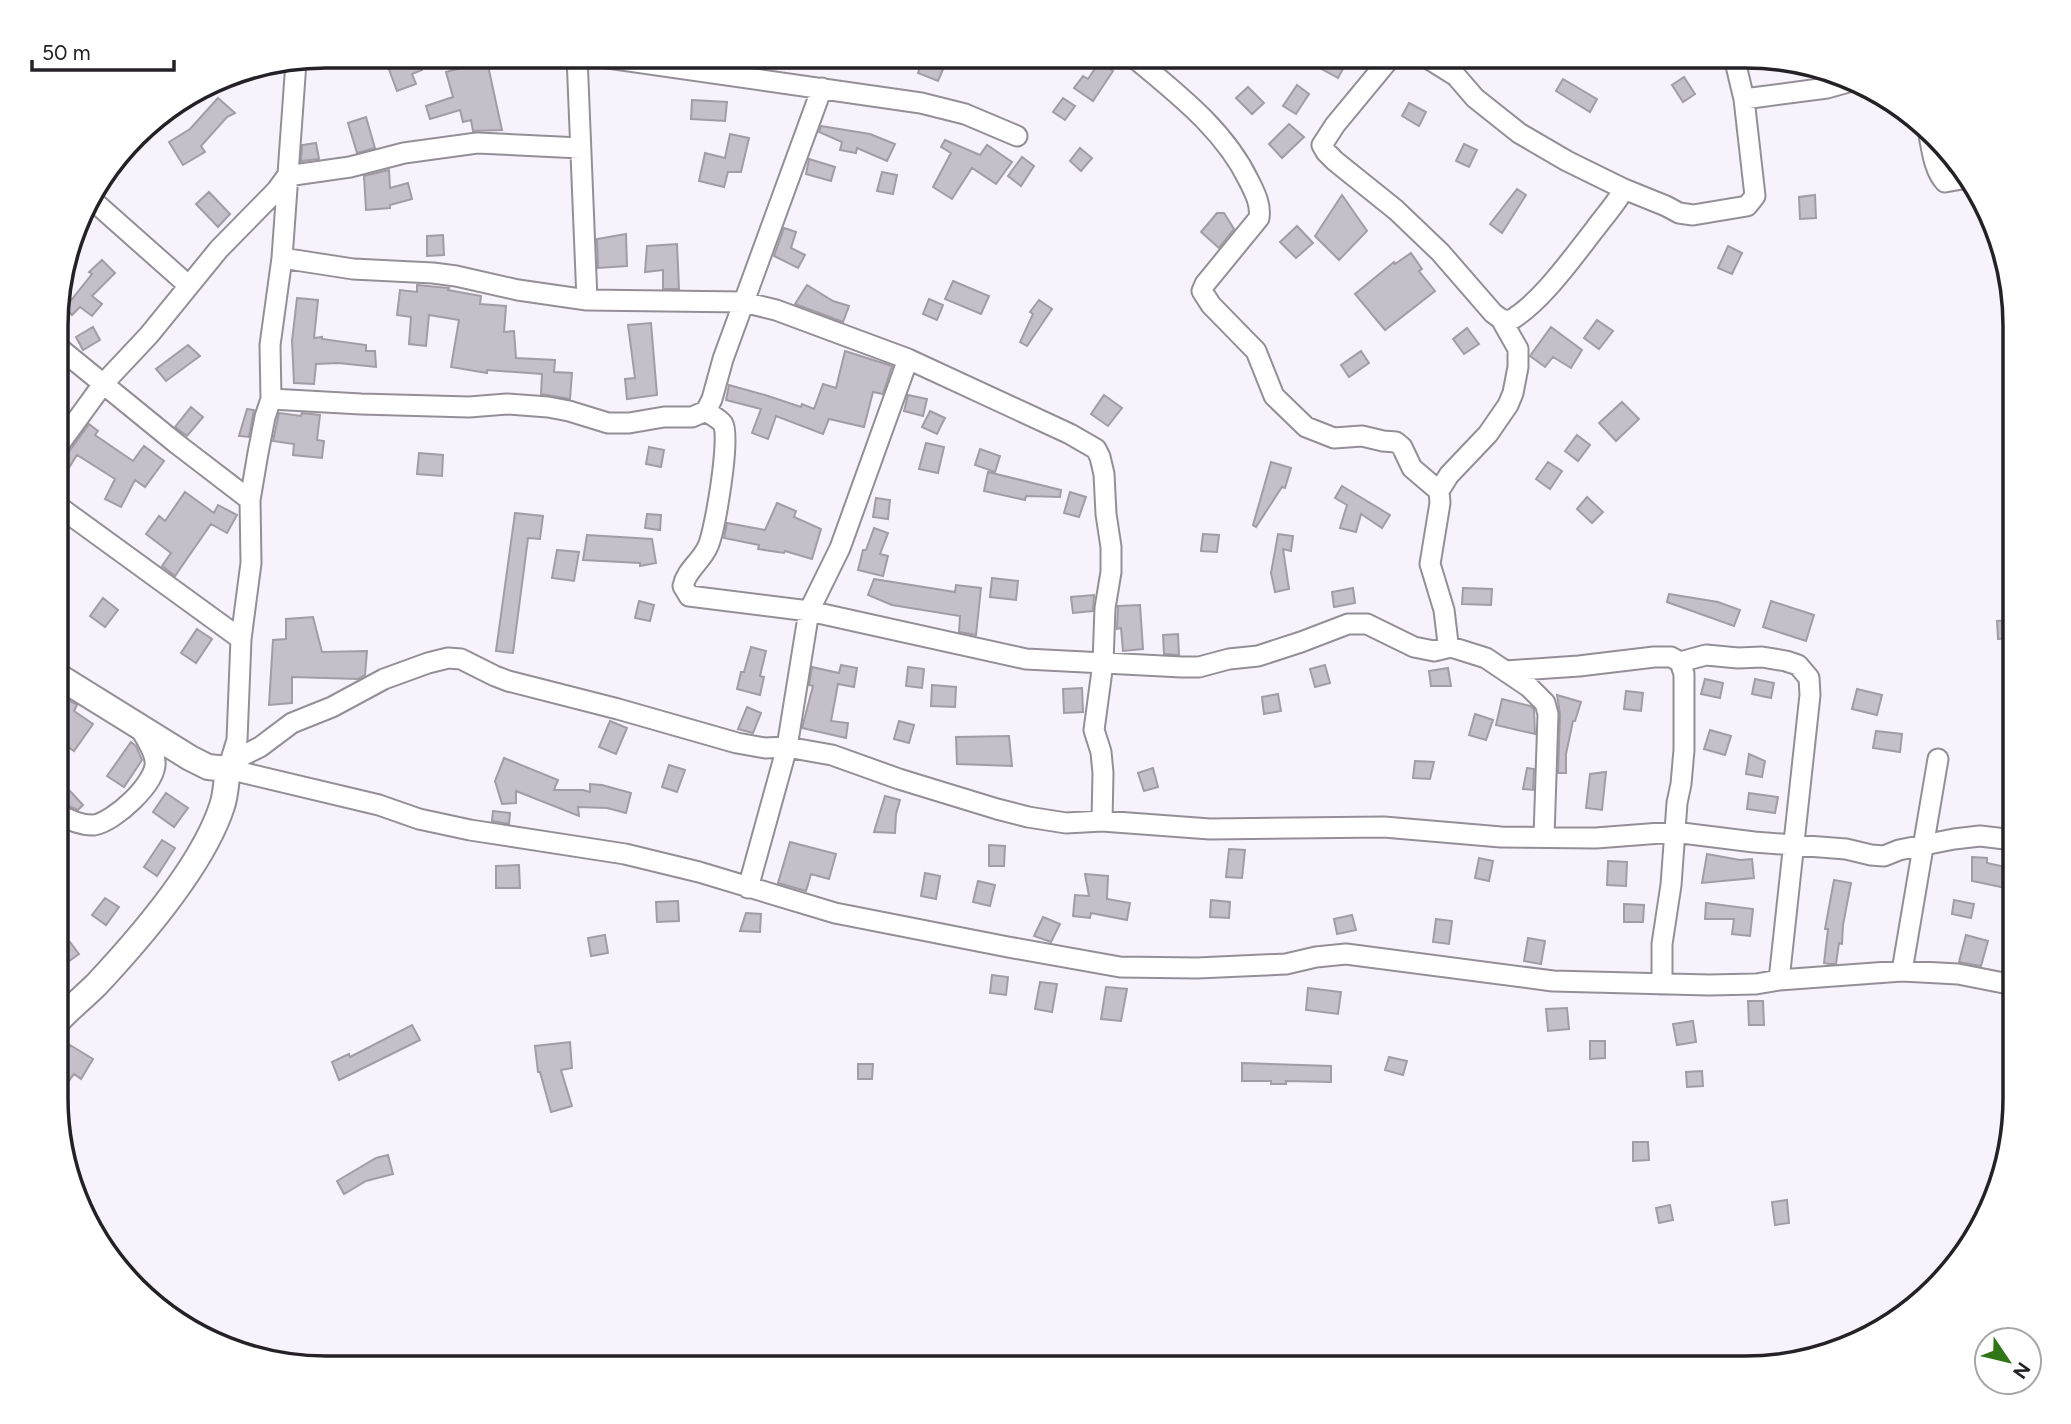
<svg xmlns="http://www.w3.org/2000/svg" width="2071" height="1424" font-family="Figtree,sans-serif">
  <rect width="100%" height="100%" fill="#f8f2fc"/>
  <path fill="#c4bfc8" stroke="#a29ca5" stroke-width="2" d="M384 56H416L422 70 412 74 416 84 397 91Z
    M1326 56H1350L1338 78 1320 68Z
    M924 58 944 67 938 81 918 73Z
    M487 61 502 130 473 131 471 120 463 122 460 110 430 119 426 106 453 97 446 72Z
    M1100 61 1113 71 1093 101 1074 88 1083 76 1088 79Z
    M1684 77 1695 94 1683 102 1672 85Z
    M1563 79 1597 99 1590 112 1556 91Z
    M1297 85 1309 94 1296 114 1283 106Z
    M1248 87 1264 103 1252 114 1236 98Z
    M218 98 235 113 227 117 201 146 205 152 183 165 169 142 190 129Z
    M1063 98 1075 106 1065 120 1053 112Z
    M692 100 727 102 725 121 691 119Z
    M1409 103 1426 112 1419 126 1402 116Z
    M366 117 375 148 357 153 348 123Z
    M1289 124 1304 137 1282 158 1269 144Z
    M821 126 870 134 895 144 887 161 857 148 856 153 840 150 842 142 819 132Z
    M730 134 749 138 741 172H728L724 187 699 181 705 153 725 158Z
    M945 140 980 155 987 145 1012 162 996 184 972 168 952 199 933 187 951 153 941 147Z
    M316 143 319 159 301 161 302 145Z
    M1464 144 1477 150 1469 167 1456 161Z
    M1080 148 1092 158 1081 171 1070 161Z
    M1022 157 1034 166 1021 186 1008 176Z
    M809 159 835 167 831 181 806 174Z
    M389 170 390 188 408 183 412 199 390 205V208L366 210 364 176Z
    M882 172 897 175 893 194 877 191Z
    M1517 189 1526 195 1502 233 1490 224Z
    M209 192 230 214 218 227 196 204Z
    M1342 195 1367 231 1339 260 1315 236Z
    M1815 195 1816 218 1800 219 1799 197Z
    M1217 213H1224L1234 229 1219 248 1201 232Z
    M1297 226 1313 243 1296 258 1280 242Z
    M784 228 796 232 791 248 805 255 798 268 774 256Z
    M626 234 627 266 598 268 597 239Z
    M443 235 444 255 427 256V236Z
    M677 244 679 289H663V270L645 272 647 246Z
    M1728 246 1742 253 1732 274 1718 268Z
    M1411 253 1422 269 1419 271 1435 291 1385 330 1355 294 1394 262 1395 264Z
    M102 260 115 273 92 296 102 304 92 316 80 307 72 315 65 308 92 274 89 272Z
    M953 281 989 296 981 314 945 299Z
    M417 285 449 288 448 290 481 296 480 304 506 306 504 332 514 331 516 358 555 360 554 372 572 373 570 399 541 394 542 374 487 370V373L451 367 459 320 429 315 426 346 409 344 411 317 397 315 400 290 417 292Z
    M807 285 833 301 849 306 843 322 795 304Z
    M297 298 318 300 314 338 322 337V339L366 345V351H375L376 367 338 363 316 364 314 384 294 383 292 341Z
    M929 299 943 305 937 320 923 314Z
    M1039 300 1052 309 1027 346 1020 342 1033 314 1030 312Z
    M1597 320 1613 331 1599 349 1584 338Z
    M651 323 657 395 627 399 625 379 635 378 628 325Z
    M93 327 100 340 83 350 76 337Z
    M1551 327 1582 350 1571 368 1553 357 1545 367 1530 356Z
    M1467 328 1479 344 1464 354 1453 339Z
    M188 345 200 356 166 381 156 369Z
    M845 351 892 366 883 394 873 392 864 427 829 419 823 434 776 416 768 439 752 433 761 409 726 400 729 385 765 395 801 407 802 404 814 409 823 384 836 388Z
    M1361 351 1369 363 1349 377 1341 365Z
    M908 395 927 399 923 416 904 411Z
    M1104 395 1122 408 1108 426 1091 414Z
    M1622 402 1639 419 1616 441 1599 423Z
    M191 407 203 417 187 436 175 427Z
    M247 409 254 410 249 437 239 436Z
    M930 411 945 418 937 434 922 427Z
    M279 413 301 416 302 413 320 415 317 440 324 441 322 458 293 455 294 444 273 441Z
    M89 424 98 431 95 435 133 461 144 446 164 461 145 487 135 480 121 507 105 499 115 479 77 455 58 485V458L68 453Z
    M1577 435 1590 445 1578 461 1565 451Z
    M926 443 944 447 938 473 919 469Z
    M649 447 664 450 661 467 646 464Z
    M980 449 1000 456 995 472 975 465Z
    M419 453 443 455 442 476 417 474Z
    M1271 462 1291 468 1285 488 1282 487 1256 527 1253 525Z
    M1548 462 1562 471 1550 489 1536 479Z
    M988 472 1061 490 1060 497 1026 496 1025 500 984 491Z
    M1342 486 1390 515 1382 528 1361 514 1356 532 1340 528 1347 505 1335 498Z
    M185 492 214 513 218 505 237 515 227 533 211 524 175 576 162 566 171 553 146 534 159 516 165 521Z
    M1070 492 1086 497 1079 517 1064 513Z
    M1587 497 1603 512 1592 523 1577 509Z
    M876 498 890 500 888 519 873 517Z
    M777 503 796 511 794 517 821 529 812 559 785 551 784 553 758 549 759 545 724 538 727 523 765 530Z
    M515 513 543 516 540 539 528 538 513 653 496 651Z
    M647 514 661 515 660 530 645 528Z
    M874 528 888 533 880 554 888 556 883 576 858 570 863 550H866Z
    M1203 534 1219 535 1217 552 1201 551Z
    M1278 534 1293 536 1291 551 1283 549 1289 589 1275 592 1271 573Z
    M587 535 652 539 656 563 640 566V563L583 560Z
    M557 550 579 552 574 581 552 578Z
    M992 578 1018 581 1016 600 990 597Z
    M874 579 955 592 956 585 981 588 976 635 959 632 960 616 892 605 868 595Z
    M1353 588 1355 603 1334 607 1332 592Z
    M1463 588 1492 589 1491 605 1462 604Z
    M1669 594 1718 602 1740 610 1734 626 1667 602Z
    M1094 595 1093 611 1073 613 1071 597Z
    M103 598 118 610 105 627 90 616Z
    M639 601 654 605 650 621 635 618Z
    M1771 601 1814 615 1806 641 1763 627Z
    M1140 605 1143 649 1123 651 1121 628 1117 629 1118 606Z
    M313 617 322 652 367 651 365 675 358 679 292 677V703L269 705 273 640 286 639V619Z
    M2014 620V638L1998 639 1997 621Z
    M197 629 212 639 196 663 181 653Z
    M1178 634 1179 655 1164 654 1163 635Z
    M751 647 766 651 760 676 764 677 760 695 737 689 741 672H744Z
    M841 665 857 668 854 687 838 684 831 721 848 723 846 738 802 728 813 686 809 685 812 667 839 673Z
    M1325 665 1330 683 1315 687 1310 669Z
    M908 667 924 669 922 688 906 686Z
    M1448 668 1451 686H1431L1429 671Z
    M1705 679 1723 683 1720 698 1701 694Z
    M1755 679 1774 683 1771 698 1752 694Z
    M932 685 956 687 955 707 931 706Z
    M1082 688 1083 712 1064 713 1063 689Z
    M1857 689 1882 695 1877 715 1852 709Z
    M1626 691 1643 693 1641 711 1624 709Z
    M1278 694 1281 711 1264 714 1262 697Z
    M1557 695 1581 702 1575 721H1573L1566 754V773H1558L1560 714Z
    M63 697 77 705 74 711 93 724 74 751 58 740V700L61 701Z
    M1502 699 1530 706 1534 709 1535 734 1496 725Z
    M747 707 761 713 753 733 738 729Z
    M1475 714 1493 720 1486 740 1469 735Z
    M610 721 627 728 616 754 599 747Z
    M899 721 914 725 909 743 894 739Z
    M1710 730 1731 736 1725 755 1704 749Z
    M1876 731 1902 734 1900 752 1873 748Z
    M1009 736 1012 766 957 764 956 737Z
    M131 742 136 746 142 760 124 787 107 776Z
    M1749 754 1765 761 1762 777 1746 774Z
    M504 758 558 780 554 790H583L590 792V784L602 785 631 793 626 813 607 808 578 807 579 816 516 791V803L502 804 495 781Z
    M1415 761 1434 762 1430 779 1413 778Z
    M669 765 685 770 677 792 662 787Z
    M1153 768 1158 787 1144 791 1138 773Z
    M1527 768 1534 769 1533 790 1523 789Z
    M1606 772 1602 810 1586 808 1590 774Z
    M70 791 83 805 78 810 59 802Z
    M166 793 188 808 174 827 153 812Z
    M1749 793 1778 797 1775 813 1747 809Z
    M885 796 900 800 896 814 895 833 874 832Z
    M493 811 510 813 509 824 492 821Z
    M162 840 175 848 157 876 144 867Z
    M790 842 836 854 829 879 811 874 806 891 778 883Z
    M989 845 1005 846 1004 866H989Z
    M1229 849 1245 850 1242 878 1226 877Z
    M1707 854 1740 860 1752 859 1754 878 1702 883Z
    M1972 857 1987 858V863L2010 868 2006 888 1972 881Z
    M1479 858 1493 861 1489 881 1475 878Z
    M1608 861 1627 862 1626 886 1607 885Z
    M519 865 520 888H496V866Z
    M925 873 940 876 936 899 921 896Z
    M1085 874 1108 876 1107 899 1130 903 1127 920 1091 913 1090 918 1073 916 1075 895 1089 896Z
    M1834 880 1851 883 1843 925 1842 944 1839 943 1836 964H1829L1824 963 1828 929H1825Z
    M978 881 995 885 990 906 973 902Z
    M105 898 119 907 106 925 92 915Z
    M1211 900 1230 902 1229 918 1210 917Z
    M1954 900 1974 904 1971 918 1952 914Z
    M678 901 679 921 657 922 656 902Z
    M1706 903 1753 909 1750 936 1732 934 1734 919H1705Z
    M1624 904 1644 905 1643 922H1624Z
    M746 913 761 914 760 932 740 931Z
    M1352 915 1356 930 1337 934 1334 919Z
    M1043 917 1060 924 1051 942 1034 936Z
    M1436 919 1452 921 1449 944 1433 942Z
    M605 935 608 953 591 956 588 938Z
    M1966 935 1988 941 1981 966 1959 962Z
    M1528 938 1545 941 1541 964 1524 961Z
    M70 942 79 954 58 969V950Z
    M992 975 1008 977 1006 995 990 993Z
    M1040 982 1057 984 1052 1012 1035 1009Z
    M1106 987 1127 989 1121 1021 1101 1019Z
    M1308 988 1341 992 1338 1014 1306 1010Z
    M1748 1001H1763L1764 1025H1749Z
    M1567 1008 1569 1029 1548 1031 1546 1009Z
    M1693 1021 1696 1042 1677 1045 1673 1024Z
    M412 1025 420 1040 339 1080 332 1062 349 1054 350 1057Z
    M1590 1041H1605V1058L1590 1059Z
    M570 1042 572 1068 561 1070 572 1106 551 1112 540 1072H538L535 1046Z
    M70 1045 93 1059 81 1079 74 1074 58 1096V1063Z
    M1389 1057 1407 1061 1403 1075 1385 1070Z
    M1242 1063 1331 1066V1082L1286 1081V1084H1271V1081H1242Z
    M858 1064H873L872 1079H858Z
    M1702 1071 1703 1086 1687 1087 1686 1072Z
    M1633 1142H1648L1649 1160 1633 1161Z
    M388 1155 393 1174 366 1181 344 1194 337 1181 376 1158Z
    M1787 1200 1789 1223 1775 1225 1772 1202Z
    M1670 1205 1673 1220 1659 1223 1656 1208Z"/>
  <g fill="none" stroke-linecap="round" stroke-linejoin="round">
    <g stroke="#948f97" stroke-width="23">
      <path id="minor" d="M577 56 587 300
        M594 56 921 103 965 114 1017 136
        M1129 56 1138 61C1180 96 1225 131 1249 181 1255 193 1261 204 1259 218L1205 284 1202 291 1211 305 1256 351 1274 396 1306 427 1334 438 1362 436 1383 441 1396 442 1402 447 1412 468 1439 491
        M1392 56 1335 125 1322 145 1326 152 1335 161 1396 210 1440 252 1493 313 1501 319 1518 349V367L1513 393 1508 405 1488 434 1449 475 1439 491 1440 503 1430 564 1444 610 1448 643 1451 647
        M1424 56 1456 76 1475 98 1519 133 1567 161 1624 189 1666 206 1679 213 1693 215 1747 206 1755 196 1744 99 1734 57
        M296 62 282 258 270 345 271 399 265 417 258 453 250 500 251 563 241 639 237 740 228 769 379 805 419 819 470 830 625 854 699 872 835 913 1008 947 1120 967 1197 968 1286 964 1316 957 1346 954 1553 981 1709 985 1756 984 1779 980 1902 971 1958 974 2014 985
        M1744 99 1827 88 1852 81
        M1929 135C1932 150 1934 170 1945 182L1968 178
        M90 198 188 285
        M282 258 353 269 433 273 456 276 518 290 587 300 743 302 776 310 908 359 1070 434 1096 449 1100 457 1104 474 1106 514 1111 547V572L1105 608 1103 663 1094 730 1101 752 1103 773 1102 821
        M1501 319 1509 321C1540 304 1573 257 1595 229 1605 215 1616 204 1624 189
        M58 347 177 444 250 500
        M271 399 361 404 469 407 507 404 548 407 569 411 608 423H629L664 417H692L706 411 712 399 723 359 822 88
        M706 411C711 415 720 419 723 424 731 435 715 531 708 546 702 561 686 570 683 586L689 596 809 611 1026 659 1182 667H1199L1229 659 1258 656 1301 642 1348 624H1367L1414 647 1434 651 1451 647 1486 658 1529 687 1545 703 1548 714 1544 837
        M58 446 103 384 149 335 219 249 276 191 287 176 350 167 404 153 477 143 580 148
        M58 506 241 639
        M1506 671 1579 666 1654 657H1671L1680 662 1706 655 1738 658 1762 657 1786 661 1798 665 1809 678 1810 695 1779 980
        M230 762 260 747 292 723 332 707 384 679 428 663 448 658 461 659 495 676 508 681 618 709 737 743 765 748 787 747 832 755 899 779 997 809 1028 817 1066 823 1102 821 1210 829 1384 827 1501 837 1596 838 1674 832 1754 842 1846 849 1871 855 1884 856 1899 850 1954 839 1980 836 2014 840
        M58 814C69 820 82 826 94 825 114 822 158 782 155 761 154 750 145 737 139 727
        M748 888 787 747 809 611 840 548 908 359
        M1902 971 1938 759
        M1662 984V944L1671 885 1677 803 1681 784 1684 750V674L1680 662"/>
    </g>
    <g stroke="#948f97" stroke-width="28">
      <path id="tertiary" d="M58 676 190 758 208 767 228 769C226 781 226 795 222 806 203 865 139 939 97 984 84 997 70 1008 58 1021"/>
    </g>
    <use href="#minor" stroke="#fff" stroke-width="19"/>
    <use href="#tertiary" stroke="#fff" stroke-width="24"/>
  </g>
  <path d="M0 0H2071V1424H0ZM326 68H1745A258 258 0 0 1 2003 326V1098A258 258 0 0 1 1745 1356H326A258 258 0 0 1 68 1098V326A258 258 0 0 1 326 68Z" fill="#fff" fill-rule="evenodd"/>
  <path fill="none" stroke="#242226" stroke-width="3.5" d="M326 68H1745A258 258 0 0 1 2003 326V1098A258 258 0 0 1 1745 1356H326A258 258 0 0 1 68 1098V326A258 258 0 0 1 326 68Z"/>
  <g transform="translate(2008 1361) rotate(125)"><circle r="33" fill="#ffffff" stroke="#a7a7a8" stroke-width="2"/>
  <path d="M0-5L12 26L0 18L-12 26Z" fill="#307516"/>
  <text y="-10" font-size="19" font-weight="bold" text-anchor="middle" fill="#242226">N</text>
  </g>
  <path d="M32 60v10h142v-10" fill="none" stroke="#242226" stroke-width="3.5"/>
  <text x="42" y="60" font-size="21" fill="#242226" stroke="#ffffff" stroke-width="5" paint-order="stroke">50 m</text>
</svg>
